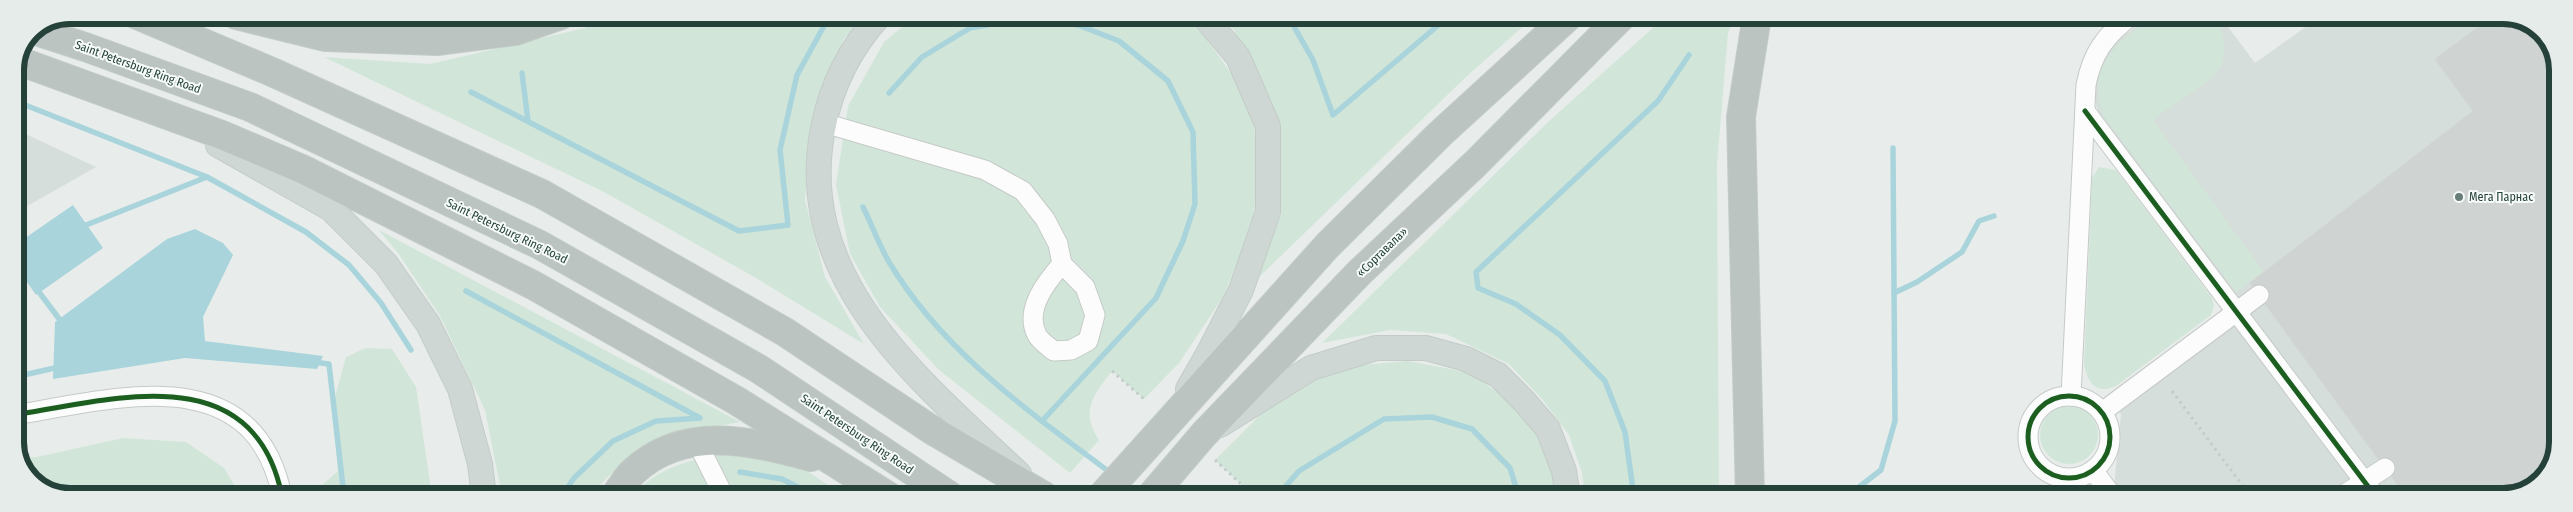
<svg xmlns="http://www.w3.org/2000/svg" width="2573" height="512" viewBox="0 0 2573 512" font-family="'Fira Sans Condensed',sans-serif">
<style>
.built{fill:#d6dedb}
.green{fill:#d1e6d8}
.water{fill:#a9d4db}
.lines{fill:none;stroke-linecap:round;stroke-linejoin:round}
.stream{stroke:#a9d4db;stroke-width:5.5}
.building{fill:#cfd4d2;stroke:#d1d6d4}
.minor-casing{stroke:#c5cac8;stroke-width:21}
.major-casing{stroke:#c3ccc9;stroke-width:26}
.highway-casing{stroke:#c3ccc9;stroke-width:30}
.path{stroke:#c3ccca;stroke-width:3;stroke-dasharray:2.5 4;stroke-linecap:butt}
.minor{stroke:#fcfcfc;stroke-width:19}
.major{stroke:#cfd7d5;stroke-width:24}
.highway{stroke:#bcc4c2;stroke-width:28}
.cycleway-casing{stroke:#f7fbf9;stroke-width:8}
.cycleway{stroke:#1b5e20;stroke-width:5}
.poi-dot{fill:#697e78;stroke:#f7fbf9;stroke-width:2}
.labels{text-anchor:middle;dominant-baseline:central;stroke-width:4;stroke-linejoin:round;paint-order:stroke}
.street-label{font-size:12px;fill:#24423a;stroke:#f7fbf9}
.poi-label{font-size:12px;fill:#24423a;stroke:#f7fbf9;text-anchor:start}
.rim{fill:none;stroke:#24423a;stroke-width:6}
</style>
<rect width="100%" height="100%" fill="#e8edeb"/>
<!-- built -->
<g class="built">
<path d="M2151,16H2220L2255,63L2321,16H2513L2542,31L2558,63L2557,452L2539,483L2503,497H2122L2114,486L2121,415L2114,396L2240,299L2099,116L2094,97L2095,71L2103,57L2116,41Z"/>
<path d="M15,129L96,167L15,213Z"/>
</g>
<!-- green -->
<g class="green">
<path d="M615,15H866L844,39L813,114L805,200L825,277L864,344L756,278L604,192L324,57L430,64L585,28Z"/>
<path d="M916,15H1182L1202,32L1232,75L1254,123L1260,182L1250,232L1223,297L1179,363L1144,399L1112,371C1093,395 1080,411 1099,440L1070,473L939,370L880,307L850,254L836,185L848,106L884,42Z"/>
<path d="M1220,15L1535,16L1467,76L1256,280L1281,215L1279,123L1234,30Z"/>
<path d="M1666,16H1735L1728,33L1717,164L1719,497H1585L1582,473L1569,435L1542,399L1509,364L1446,334L1390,330L1322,343L1547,123Z"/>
<path d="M2153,16H2213C2225,31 2230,57 2216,73C2204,87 2169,107 2153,120L2263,271L2236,292L2104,117C2085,67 2116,43 2153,16Z"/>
<path d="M2245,16H2294C2277,25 2262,26 2245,16Z"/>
<path d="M2099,167L2116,170L2212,298L2214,306L2211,315L2116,386C2096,395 2088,383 2084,365L2092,178Z"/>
<path d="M379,230L740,422L667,436L619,466L589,496H502L485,410L440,316L398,253Z"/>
<path d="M366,348L392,349L416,387L432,496H310L338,471L332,408L346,357Z"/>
<path d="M1408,361L1471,373L1520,409L1546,451L1557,497L1254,496L1215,460L1262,413L1317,378L1363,365Z"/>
<circle cx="2069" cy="435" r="29"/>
<path d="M123,438L186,442L224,468L241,496H60L31,481L20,458L37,457Z"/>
<path d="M720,454L763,458L800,466L844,496H633C656,468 687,461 720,454Z"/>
</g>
<!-- water -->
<g class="water">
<path d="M73,205L103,248L36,295L15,265V245Z"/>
<path d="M195,229L223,243L233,255L203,317L205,341L323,356L317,369L185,358L53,379L55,322L167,239Z"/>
</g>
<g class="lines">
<!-- stream -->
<g class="stream">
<path d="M1288,16L1313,60L1333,115L1449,16"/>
<path d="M522,73L528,121"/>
<path d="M471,92L739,231L788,225L780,150L797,75L830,15"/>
<path d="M889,93L922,57L970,28L1026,18L1078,25L1119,41L1168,81L1193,132L1195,204L1183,241L1156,298L1042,421"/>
<path d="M15,101L207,177L306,232L349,265L381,303L411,350"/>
<path d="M863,207C872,225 879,245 889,262C943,352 1030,412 1112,474"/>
<path d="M81,227L207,177"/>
<path d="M40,287L39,292L63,324"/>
<path d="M466,291L700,418L656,421L613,441L574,478L562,496"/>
<path d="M1894,293L1917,282L1962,252L1979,221L1994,216"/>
<path d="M312,362L329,364L344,496"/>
<path d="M15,377L59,367"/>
<path d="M740,472L782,479L815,496"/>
<path d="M1123,483L1140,496"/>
<path d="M670,496L681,488"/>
<path d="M1277,496L1299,471L1384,419L1432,417L1472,429L1510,468L1519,497"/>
<path d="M1634,497L1625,432L1605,381L1560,335L1516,304L1478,288L1476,272L1658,101L1689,55"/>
<path d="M1855,497V490L1881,470L1895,421L1893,148"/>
</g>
</g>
<!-- building -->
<path class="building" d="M2493,16H2513L2542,31L2558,63L2557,452L2539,483L2503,497H2406L2392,477L2396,468L2394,462L2385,457L2378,459L2265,304L2269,299L2268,289L2263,285L2252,286L2250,283L2473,111L2435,59Z"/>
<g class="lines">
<!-- minor casing -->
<g class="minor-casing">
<g id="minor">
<path d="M2085,111L2376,497"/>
<path d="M824,123L985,170L1023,191L1045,219L1058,244L1062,264L1085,287L1095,315L1088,341L1071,350L1054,351C1049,347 1040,341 1037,335C1024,310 1046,282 1062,264"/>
<path d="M2071,396L2086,85C2092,54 2105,35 2131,16"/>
<circle cx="2069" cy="437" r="41"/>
<path d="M2102,412L2259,295"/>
<path d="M15,415C116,398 254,358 282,496"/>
<path d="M697,442L724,496"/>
<path d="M2093,470L2113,497"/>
<path d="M2340,497L2385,468"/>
</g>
</g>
<!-- major casing -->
<g class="major-casing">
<g id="major">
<path d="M880,15C851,47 831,86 823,129C793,280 922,382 1019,474"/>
<path d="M218,145L331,209L386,264L428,324L460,389L480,464L484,496"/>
<path d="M1188,389L1208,354L1241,290L1268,212V126L1238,57L1203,15"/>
<path d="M1220,425L1311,368L1376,348H1426L1466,359L1498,375L1524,401L1548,429L1564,471L1568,497"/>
</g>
</g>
<!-- highway casing -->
<g class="highway-casing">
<g id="highway">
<path d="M137,15L272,72L542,194L785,332L932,430L1044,496"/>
<path d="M236,15L325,37L437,41L515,31L561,15"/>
<path d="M33,30L88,48L250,107L540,245L759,369L950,496"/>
<path d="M19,61L222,135L302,169L533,285L737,401L888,496"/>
<path d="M615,496C621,488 626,478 633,472C684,424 751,441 811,457"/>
<path d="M1102,496L1327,246L1440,134L1569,16"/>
<path d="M1151,496L1204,434L1360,272L1475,164L1622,16"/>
<path d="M1750,497L1741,117L1757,16"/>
</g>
</g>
<!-- path -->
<g class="path">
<path d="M1112,371L1144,399"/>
<path d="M2172,391L2251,497"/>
<path d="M1215,460L1254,496"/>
</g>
<!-- minor -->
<use href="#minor" class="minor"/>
<!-- major -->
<use href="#major" class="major"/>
<!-- highway -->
<use href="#highway" class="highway"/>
<!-- cycleway casing -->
<g class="cycleway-casing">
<g id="cycleway">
<path d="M2085,111L2376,497"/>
<circle cx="2069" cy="437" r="41"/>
<path d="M15,415C116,398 254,358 282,496"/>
</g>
</g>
<!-- cycleway -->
<use href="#cycleway" class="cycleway"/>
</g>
<!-- markers -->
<circle class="poi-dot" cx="2459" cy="197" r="5"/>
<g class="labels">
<!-- street labels -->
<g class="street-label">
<text transform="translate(138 67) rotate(20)">Saint Petersburg Ring Road</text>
<text transform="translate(507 231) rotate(26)">Saint Petersburg Ring Road</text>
<text transform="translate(1382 252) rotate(-44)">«Сортавала»</text>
<text transform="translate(857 434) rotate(34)">Saint Petersburg Ring Road</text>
</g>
<!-- poi labels -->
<g class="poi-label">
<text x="2469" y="197">Мега Парнас</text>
</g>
</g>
<!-- crop -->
<path d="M0 0H2573V512H0ZM70 24H2503A46 46 0 0 1 2549 70V442A46 46 0 0 1 2503 488H70A46 46 0 0 1 24 442V70A46 46 0 0 1 70 24Z" fill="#e6ecea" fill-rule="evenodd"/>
<path class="rim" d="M70 24H2503A46 46 0 0 1 2549 70V442A46 46 0 0 1 2503 488H70A46 46 0 0 1 24 442V70A46 46 0 0 1 70 24Z"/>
</svg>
